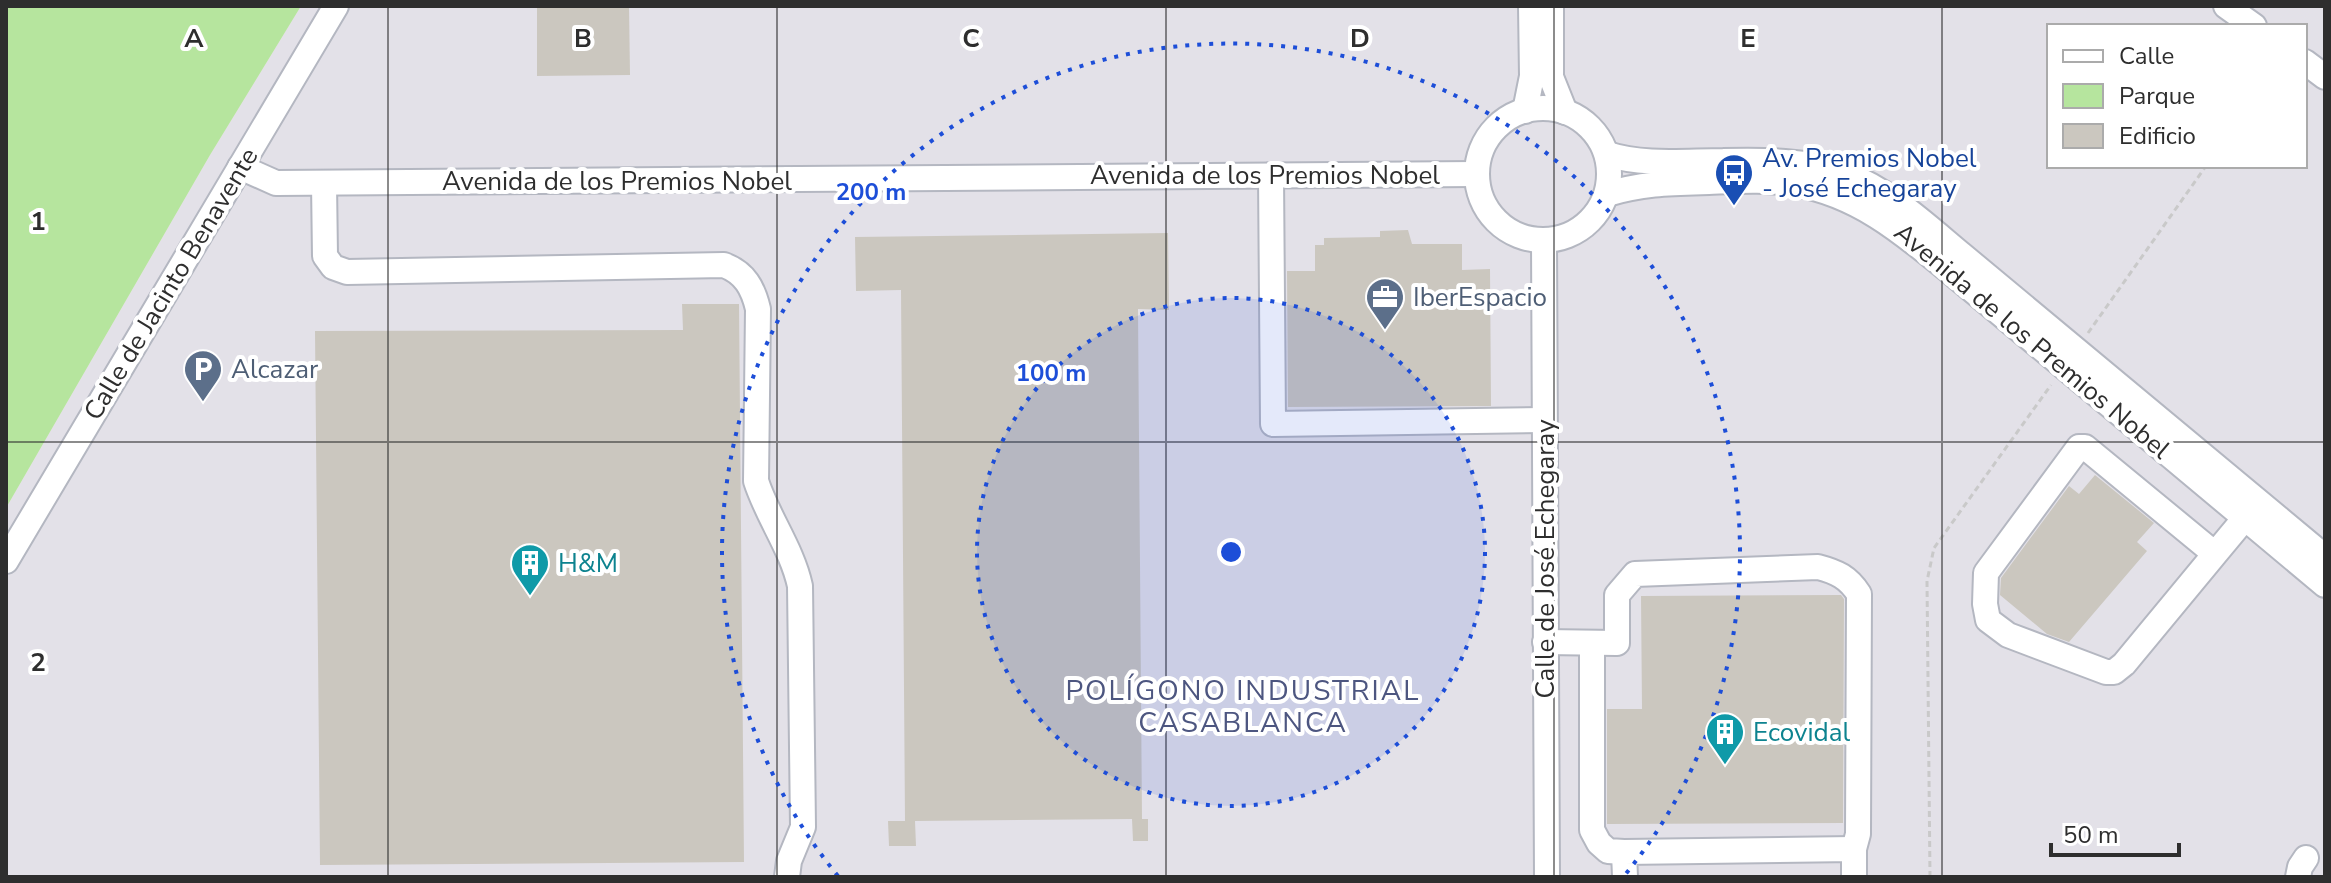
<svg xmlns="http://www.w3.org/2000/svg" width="2331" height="883" viewBox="0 0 2331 883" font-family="'Nunito Sans',sans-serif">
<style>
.industrial{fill:#e3e1e8;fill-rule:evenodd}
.green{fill:#b6e59e}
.building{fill:#cbc7bf}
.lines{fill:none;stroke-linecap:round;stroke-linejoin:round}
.minor-casing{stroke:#b4b7c1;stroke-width:28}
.path{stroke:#c9c9c9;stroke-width:3;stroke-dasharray:6 4;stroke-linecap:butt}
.minor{stroke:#fff;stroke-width:24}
.grid{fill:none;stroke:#2e2e2e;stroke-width:2;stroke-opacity:0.55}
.ring{fill:none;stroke:#1d4ed8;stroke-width:4;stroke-dasharray:4 8}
.labels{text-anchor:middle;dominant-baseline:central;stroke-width:8;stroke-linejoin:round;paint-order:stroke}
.transit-label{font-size:26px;fill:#164399;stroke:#fff;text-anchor:start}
.street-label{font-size:26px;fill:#2e2e2e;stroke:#fff}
.service-label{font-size:26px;fill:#4e5e75;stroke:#fff;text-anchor:start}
.culture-label{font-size:26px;fill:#0d838f;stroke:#fff;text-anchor:start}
.neighbourhood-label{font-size:28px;letter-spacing:2px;fill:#4d5680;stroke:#fff}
.grid-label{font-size:26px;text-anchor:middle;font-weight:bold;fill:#2e2e2e;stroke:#fff;stroke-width:8;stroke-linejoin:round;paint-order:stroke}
.centre{fill:#1d4ed8;stroke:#fff;stroke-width:4}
.ring-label{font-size:24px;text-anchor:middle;font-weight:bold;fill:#1d4ed8;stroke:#fff;stroke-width:8;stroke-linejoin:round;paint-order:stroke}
</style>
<rect width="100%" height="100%" fill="#efe9e1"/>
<!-- industrial -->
<path class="industrial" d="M301,6H2325V877H6V508L210,155ZM2049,26H2305V166H2049Z"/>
<!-- green -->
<path class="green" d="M6,6H301L210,155L6,508Z"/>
<!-- building -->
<g class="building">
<path d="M537,6H629L630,75L537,76Z"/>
<path d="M1408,230L1412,244H1462V270L1490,269L1491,406L1288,407L1287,271H1315V245H1324V238L1380,237V231Z"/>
<path d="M1168,233L1169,310L1138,309L1142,819H1148V841H1133L1132,819L915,821L916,846H889L888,821H914H905L901,290L856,291L855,237Z"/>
<path d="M682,304H739L744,862L320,865L315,331L683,330Z"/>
<path d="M2095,475L2154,523L2137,542L2147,551L2069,642L2047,634L2000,595L2001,578L2069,486L2079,494Z"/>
<path d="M1841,595L1844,599L1843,823L1607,824V709H1642L1641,596Z"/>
</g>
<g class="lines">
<!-- minor casing -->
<g class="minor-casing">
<g id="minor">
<path d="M1551,6V77L1565,112"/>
<path d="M2226,6L2254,26"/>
<path d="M2305,62L2325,77"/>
<circle cx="1543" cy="174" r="66"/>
<path d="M1525,111L1532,76L1531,6"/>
<path d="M1607,154C1644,166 1685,161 1723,161C1764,160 1806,160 1846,174C1889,190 1927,226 1962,255L2325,557"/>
<path d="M240,167L276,183L1477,174"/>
<path d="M1271,175L1273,424L1544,420"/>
<path d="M324,183L325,256L333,267L347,272L724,265C745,273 753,288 758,309L756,481C768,518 792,549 800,586L803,827L789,861L787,877"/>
<path d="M1607,194C1643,183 1672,183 1709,182C1737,181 1767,179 1795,184C1856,194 1901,231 1947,269L2325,585"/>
<path d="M1544,241L1547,877"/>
<path d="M2215,554L2124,664L2114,672H2106L2008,635L1988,620L1985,604L1986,573L2079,447H2085L2215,554L2245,518"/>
<path d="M6,561L336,6"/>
<path d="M1545,642L1617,643V595L1635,574L1818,567C1837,572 1848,577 1859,594L1858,834L1854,849"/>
<path d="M1592,643V830L1599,843L1608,851L1624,852"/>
<path d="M1625,877L1624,852L1854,849V877"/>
<path d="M2298,877L2300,867L2306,858"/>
</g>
</g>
<!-- path -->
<g class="path">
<path d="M2088,333L2206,166"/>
<path d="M1930,877L1927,581L1934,548L2051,385"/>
</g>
<!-- minor -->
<use href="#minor" class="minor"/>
</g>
<!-- grid -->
<path class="grid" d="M388,6V877M777,6V877M1166,6V877M1554,6V877M1942,6V877M6,442H2325"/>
<!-- distance rings -->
<circle cx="1231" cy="552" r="254" fill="#1d4ed8" fill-opacity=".12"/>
<g class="ring">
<circle cx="1231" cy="552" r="254"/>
<path d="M838 876A509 509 0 1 1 1624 876"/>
</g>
<!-- icons -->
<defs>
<g id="bus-pin" transform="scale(2)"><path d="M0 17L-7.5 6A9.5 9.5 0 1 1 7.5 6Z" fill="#1a4fb4" stroke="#fff"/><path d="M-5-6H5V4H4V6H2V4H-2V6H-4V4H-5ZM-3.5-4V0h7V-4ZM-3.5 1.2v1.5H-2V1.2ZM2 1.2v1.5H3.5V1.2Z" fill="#fff"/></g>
<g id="office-pin" transform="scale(2)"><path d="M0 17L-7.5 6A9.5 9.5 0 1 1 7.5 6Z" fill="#5c6f8a" stroke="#fff"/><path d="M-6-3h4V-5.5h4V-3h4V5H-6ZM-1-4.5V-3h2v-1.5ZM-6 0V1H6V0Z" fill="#fff"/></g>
<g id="parking-pin" transform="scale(2)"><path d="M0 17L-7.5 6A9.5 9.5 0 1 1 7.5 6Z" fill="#5c6f8a" stroke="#fff"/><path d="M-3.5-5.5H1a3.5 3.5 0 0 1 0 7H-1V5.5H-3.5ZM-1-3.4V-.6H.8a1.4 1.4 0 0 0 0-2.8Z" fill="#fff"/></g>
<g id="building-pin" transform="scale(2)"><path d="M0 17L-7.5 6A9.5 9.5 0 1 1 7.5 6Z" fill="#0f9aa8" stroke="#fff"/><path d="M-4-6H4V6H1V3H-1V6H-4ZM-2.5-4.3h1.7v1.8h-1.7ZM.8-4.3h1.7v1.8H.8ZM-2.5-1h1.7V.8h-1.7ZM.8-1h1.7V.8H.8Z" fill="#fff"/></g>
</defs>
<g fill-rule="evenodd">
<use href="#bus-pin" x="1734" y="173"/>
<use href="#office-pin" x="1385" y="297"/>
<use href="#parking-pin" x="203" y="369"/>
<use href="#building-pin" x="530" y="563"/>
<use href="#building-pin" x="1725" y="732"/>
</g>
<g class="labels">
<!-- transit labels -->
<g class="transit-label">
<text x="1762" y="158">Av. Premios Nobel<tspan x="1762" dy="30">- José Echegaray</tspan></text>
</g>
<!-- street labels -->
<g class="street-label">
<text x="1265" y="175">Avenida de los Premios Nobel</text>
<text x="617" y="181">Avenida de los Premios Nobel</text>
<text transform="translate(171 284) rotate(-59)">Calle de Jacinto Benavente</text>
<text transform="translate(2032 341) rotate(40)">Avenida de los Premios Nobel</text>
<text transform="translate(1545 559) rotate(-90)">Calle de José Echegaray</text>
</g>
<!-- service labels -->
<g class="service-label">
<text x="1413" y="297">IberEspacio</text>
<text x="231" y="369">Alcazar</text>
</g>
<!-- culture labels -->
<g class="culture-label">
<text x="558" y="563">H&amp;M</text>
<text x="1753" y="732">Ecovidal</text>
</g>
<!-- neighbourhood labels -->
<g class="neighbourhood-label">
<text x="1243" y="691">POLÍGONO INDUSTRIAL<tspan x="1243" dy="32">CASABLANCA</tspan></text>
</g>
</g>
<g class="grid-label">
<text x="194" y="47">A</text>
<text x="583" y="47">B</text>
<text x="971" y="47">C</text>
<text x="1360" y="47">D</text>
<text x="1748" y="47">E</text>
<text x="38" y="230">1</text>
<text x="38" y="671">2</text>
</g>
<circle cx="1231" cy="552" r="12" class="centre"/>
<g class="ring-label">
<text x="871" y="200">200 m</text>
<text x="1051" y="381">100 m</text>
</g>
<!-- border -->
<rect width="2331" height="883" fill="none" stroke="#2e2e2e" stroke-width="16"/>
<!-- legend -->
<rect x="2047" y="24" width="260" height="144" fill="#ffffff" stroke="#ababab" stroke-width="2"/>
<rect x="2063" y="50" width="40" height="12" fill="#ffffff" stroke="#ababab" stroke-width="2"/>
<text x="2119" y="64" font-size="24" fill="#2e2e2e">Calle</text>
<rect x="2063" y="84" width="40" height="24" fill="#b6e59e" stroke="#ababab" stroke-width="2"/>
<text x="2119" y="104" font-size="24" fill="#2e2e2e">Parque</text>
<rect x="2063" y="124" width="40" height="24" fill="#cbc7bf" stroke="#ababab" stroke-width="2"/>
<text x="2119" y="144" font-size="24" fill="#2e2e2e">Edificio</text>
<!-- scale -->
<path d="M2051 843v12h128v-12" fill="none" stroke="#2e2e2e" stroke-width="4"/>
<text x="2063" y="843" font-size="24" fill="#2e2e2e" stroke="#ffffff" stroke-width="6" paint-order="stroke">50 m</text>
</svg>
